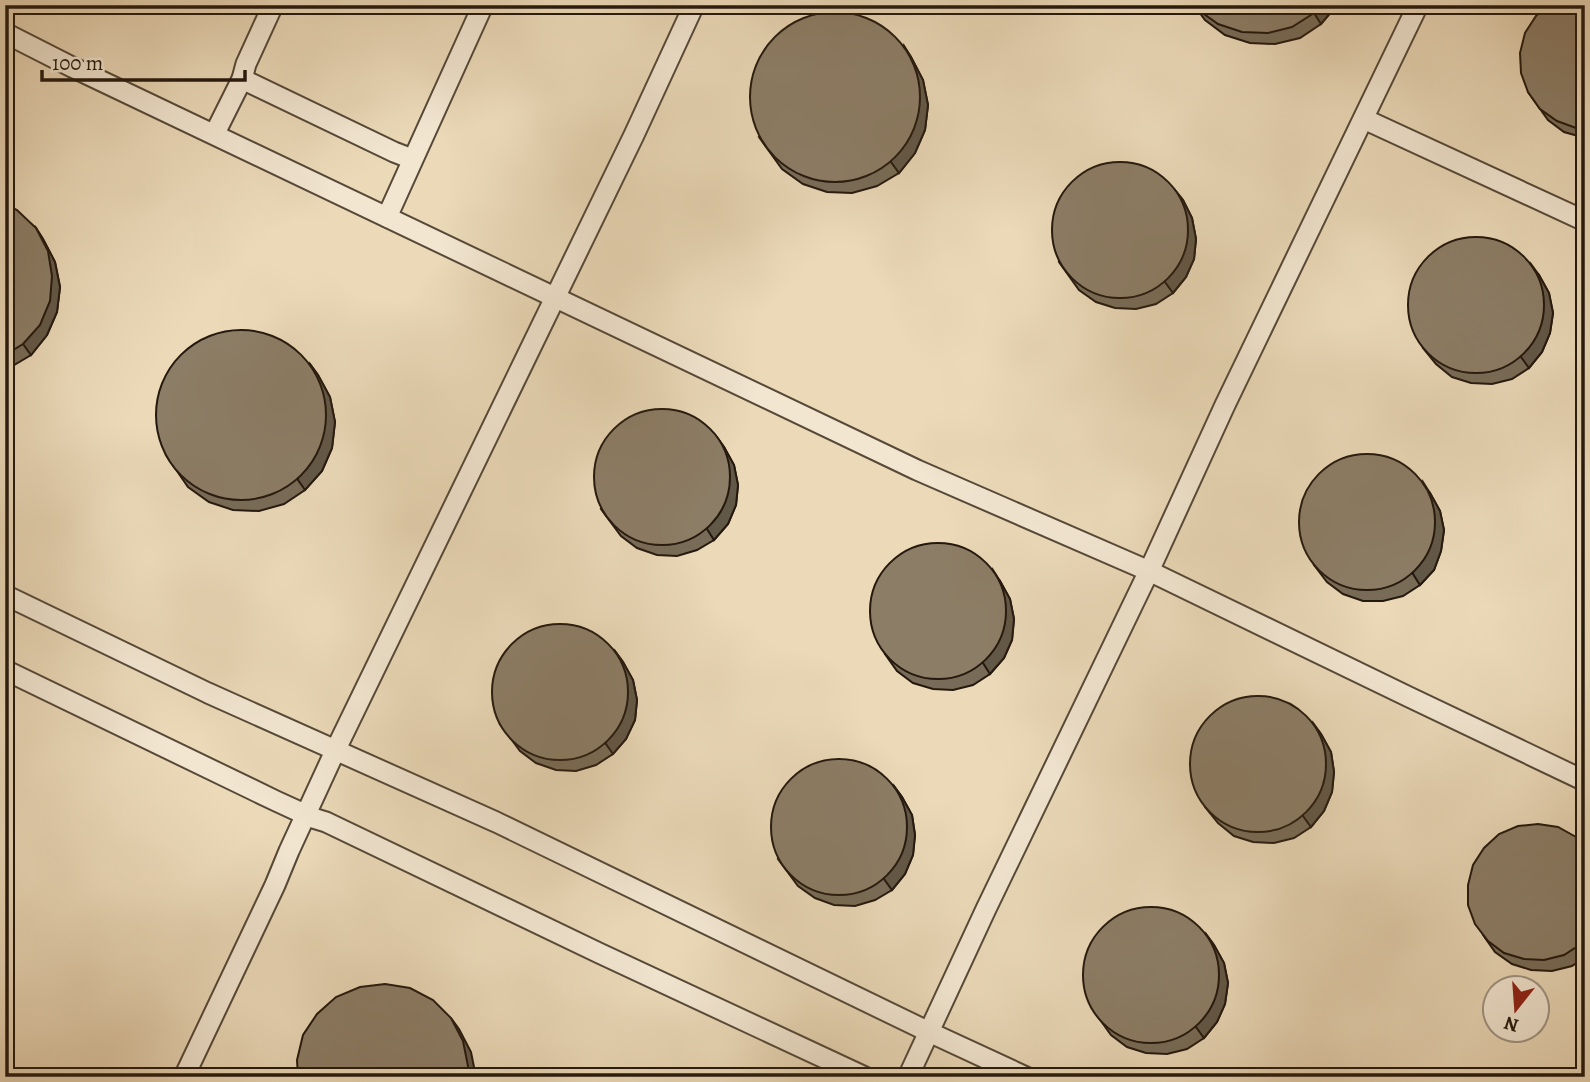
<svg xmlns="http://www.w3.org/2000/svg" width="1590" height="1082" viewBox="0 0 1590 1082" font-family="Alegreya,serif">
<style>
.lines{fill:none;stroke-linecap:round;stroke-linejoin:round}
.minor-casing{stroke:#564938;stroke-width:23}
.minor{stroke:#f2e6d1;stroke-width:19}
.wall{fill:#786c58;stroke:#25190e;stroke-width:2}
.shaded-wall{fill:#625847;stroke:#25190e;stroke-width:2}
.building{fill:#8c7d66;stroke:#25190e;stroke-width:2}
</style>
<rect width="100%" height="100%" fill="#ebd9b8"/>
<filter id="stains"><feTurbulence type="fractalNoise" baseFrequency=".00286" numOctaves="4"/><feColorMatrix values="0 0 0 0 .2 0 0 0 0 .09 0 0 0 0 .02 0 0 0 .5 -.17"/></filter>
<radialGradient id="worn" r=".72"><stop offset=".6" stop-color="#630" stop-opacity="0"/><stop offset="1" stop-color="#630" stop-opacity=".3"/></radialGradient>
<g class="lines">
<!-- minor casing -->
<g class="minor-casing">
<g id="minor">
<path d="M5,33L72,67L917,470L1149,571L1409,697L1585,781"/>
<path d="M242,79L394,152L412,159"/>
<path d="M1364,119L1585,221"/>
<path d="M215,133L242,79L246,64L273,5"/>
<path d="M387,217L483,5"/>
<path d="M5,595L208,693L496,822L929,1032L1026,1077"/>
<path d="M5,670L276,801L313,818L326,822L599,953L865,1077"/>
<path d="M184,1077L275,885L289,851L336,749L634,135L694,5"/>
<path d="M908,1077L986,909L1149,571L1225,405L1418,5"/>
</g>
</g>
<!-- minor -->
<use href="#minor" class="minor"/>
</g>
<!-- wall -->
<g class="wall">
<path d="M1194,5H1337L1321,24L1300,38L1275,44L1250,43L1225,35L1205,20Z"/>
<path d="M1585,5V138L1564,132L1548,120L1528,92Z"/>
<path d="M904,46L911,57L923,80L928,105L925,130L915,153L899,173L877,186L852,193L827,192L803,184L782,169L759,137Z"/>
<path d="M1175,190L1183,200L1192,218L1196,239L1194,259L1186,277L1173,293L1156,304L1136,309L1115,308L1096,302L1079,290L1059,262Z"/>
<path d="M5,204L36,228L43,239L55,262L60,287L57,312L47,335L31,355L9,368L5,369Z"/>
<path d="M1539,275L1549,293L1553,313L1550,333L1542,352L1529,368L1512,379L1492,384L1471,383L1452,377L1436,364L1423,348Z"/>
<path d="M310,364L318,375L330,397L335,422L332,448L322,471L305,490L284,504L259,511L233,510L209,502L188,487L166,455Z"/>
<path d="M716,436L724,447L734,465L738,485L736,505L728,524L714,540L697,550L677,556L657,555L637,548L621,536L601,509Z"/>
<path d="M1430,493L1440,511L1444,530L1441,551L1434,570L1420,585L1403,596L1383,601H1363L1343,594L1327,582L1314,565Z"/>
<path d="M1000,581L1010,599L1014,619L1012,640L1004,658L990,674L973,685L953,690L933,689L913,683L897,671L885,654Z"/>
<path d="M615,651L623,662L633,680L637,700L635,720L626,739L613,754L596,765L576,771L556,770L536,763L520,751L500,724Z"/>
<path d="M1313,723L1321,734L1331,752L1334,772L1332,792L1324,811L1311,827L1294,838L1274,843L1253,842L1234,836L1218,823L1205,807Z"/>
<path d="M894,786L902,797L912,815L915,835L913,855L905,874L892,890L875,900L855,906L834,905L815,898L798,886L778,859Z"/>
<path d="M1585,845V957L1572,966L1552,971L1531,970L1512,964L1495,952L1483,935Z"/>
<path d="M1206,934L1214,945L1224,963L1228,983L1225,1004L1217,1022L1204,1038L1187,1049L1167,1054L1146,1053L1127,1047L1111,1035L1091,1007Z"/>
</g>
<!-- shaded-wall -->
<g class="shaded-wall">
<path d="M1320,5H1337L1321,24L1314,13Z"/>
<path d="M904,46L911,57L923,80L928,105L925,130L915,153L899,173L891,162Z"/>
<path d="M1175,190L1183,200L1192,218L1196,239L1194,259L1186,277L1173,293L1165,282Z"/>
<path d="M36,228L43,239L55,262L60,287L57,312L47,335L31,355L23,344Z"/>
<path d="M1531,264L1539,275L1549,293L1553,313L1550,333L1542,352L1529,368L1521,357Z"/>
<path d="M310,364L318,375L330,397L335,422L332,448L322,471L305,490L298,480Z"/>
<path d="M716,436L724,447L734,465L738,485L736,505L728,524L714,540L707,529Z"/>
<path d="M1423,482L1430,493L1440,511L1444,530L1441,551L1434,570L1420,585L1413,574Z"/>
<path d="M993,570L1000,581L1010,599L1014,619L1012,640L1004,658L990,674L983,663Z"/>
<path d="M615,651L623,662L633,680L637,700L635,720L626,739L613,754L606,744Z"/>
<path d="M1313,723L1321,734L1331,752L1334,772L1332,792L1324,811L1311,827L1303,816Z"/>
<path d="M894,786L902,797L912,815L915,835L913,855L905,874L892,890L884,879Z"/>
<path d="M1206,934L1214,945L1224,963L1228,983L1225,1004L1217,1022L1204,1038L1196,1027Z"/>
<path d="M451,1018L459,1029L471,1052L476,1077H467Z"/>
</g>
<!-- building -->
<g class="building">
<path d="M1194,5H1320L1314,13L1292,27L1268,33L1242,32L1218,24L1197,9Z"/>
<path d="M1548,5H1585V128H1576L1557,121L1540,109L1528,92L1521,73L1520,53L1525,33L1536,16Z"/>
<circle cx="835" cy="97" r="85"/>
<circle cx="1120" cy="230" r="68"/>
<path d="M5,204L17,210L36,228L48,251L52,276L50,301L40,325L23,344L5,355Z"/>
<circle cx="1476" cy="305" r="68"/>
<circle cx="241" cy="415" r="85"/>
<circle cx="662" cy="477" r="68"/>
<circle cx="1367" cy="522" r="68"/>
<circle cx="938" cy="611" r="68"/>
<path d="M1585,615V676L1578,659L1577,638L1583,618Z"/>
<circle cx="560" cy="692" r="68"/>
<circle cx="1258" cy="764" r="68"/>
<circle cx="839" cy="827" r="68"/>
<path d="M1538,824L1558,827L1576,837L1585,845V940L1581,944L1564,955L1544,960L1524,959L1504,953L1488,941L1475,924L1468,905V885L1473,865L1484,848L1499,834L1518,826Z"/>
<circle cx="1151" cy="975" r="68"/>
<path d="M385,984L410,988L433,1000L451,1018L463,1041L468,1066L467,1077H298L297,1060L303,1035L317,1014L336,997L360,987Z"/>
</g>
<!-- margin -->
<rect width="1590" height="1082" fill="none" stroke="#ebd9b8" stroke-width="28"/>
<rect x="7" y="7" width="1576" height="1068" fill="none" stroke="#25190e" stroke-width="3.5"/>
<rect x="14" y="14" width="1562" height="1054" fill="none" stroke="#25190e" stroke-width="2"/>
<!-- north arrow -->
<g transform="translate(1516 1009) rotate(197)"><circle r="33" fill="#f2e6d1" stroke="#a09483" stroke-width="2"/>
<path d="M0-5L12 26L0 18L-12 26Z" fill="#8f2418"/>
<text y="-10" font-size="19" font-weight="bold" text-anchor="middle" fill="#25190e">N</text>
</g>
<!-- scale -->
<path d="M42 70v10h203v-10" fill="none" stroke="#25190e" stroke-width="3.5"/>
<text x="52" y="70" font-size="21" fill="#25190e" stroke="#f2e6d1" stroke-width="5" paint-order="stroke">100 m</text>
<rect width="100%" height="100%" filter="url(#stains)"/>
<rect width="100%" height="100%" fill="url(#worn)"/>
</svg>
